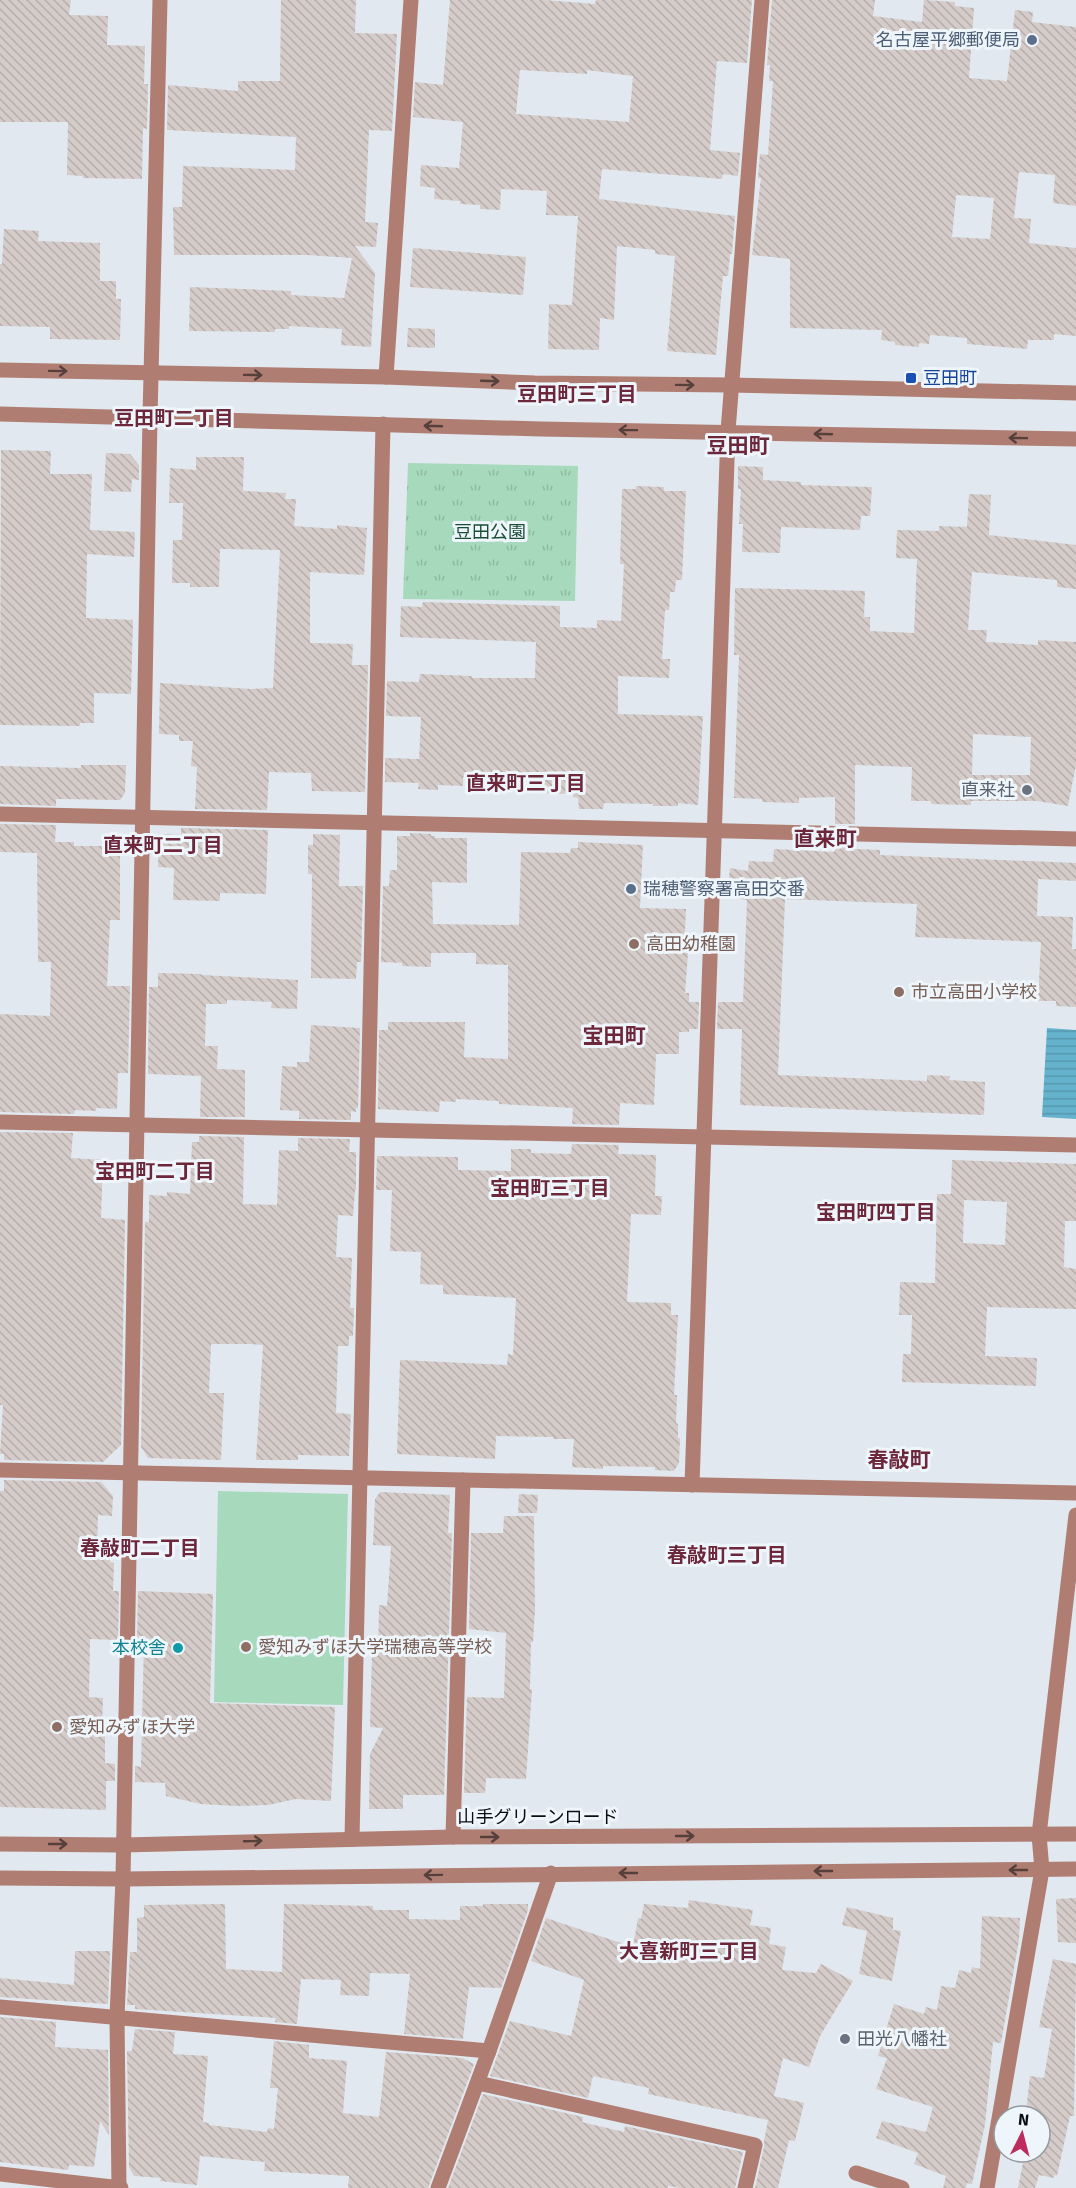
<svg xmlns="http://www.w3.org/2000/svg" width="1076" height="2188" viewBox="0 0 1076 2188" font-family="Signika,'Noto Sans JP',sans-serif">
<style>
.grass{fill:#a7dabc}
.park{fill:url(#park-tufts)}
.water{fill:url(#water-rules)}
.building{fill:url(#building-back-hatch);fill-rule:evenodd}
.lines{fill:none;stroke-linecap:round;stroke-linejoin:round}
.minor{stroke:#b07d72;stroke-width:15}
.tertiary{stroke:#b07d72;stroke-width:15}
.oneway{stroke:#55403c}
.service-dot{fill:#5c6f8a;stroke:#eef6fc;stroke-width:2}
.transit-dot{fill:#1a4fb4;stroke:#eef6fc;stroke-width:2}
.worship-dot{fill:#6b7280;stroke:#eef6fc;stroke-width:2}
.education-dot{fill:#8d6e63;stroke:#eef6fc;stroke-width:2}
.culture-dot{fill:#0f9aa8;stroke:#eef6fc;stroke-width:2}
.labels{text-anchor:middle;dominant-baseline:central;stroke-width:6;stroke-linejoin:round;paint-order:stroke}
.service-label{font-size:18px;fill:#4e5e75;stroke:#eef6fc;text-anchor:end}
.transit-label{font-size:18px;fill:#164399;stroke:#eef6fc;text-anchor:start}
.park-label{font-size:18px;fill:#1a4d34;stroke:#eef6fc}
.worship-label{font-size:18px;fill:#5b616d;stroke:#eef6fc;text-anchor:end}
.education-label{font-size:18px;fill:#785e54;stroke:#eef6fc;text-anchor:start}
.culture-label{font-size:18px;fill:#0d838f;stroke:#eef6fc;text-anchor:end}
.street-label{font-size:18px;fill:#0b0e10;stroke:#eef6fc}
.neighbourhood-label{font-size:20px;font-weight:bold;fill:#6d273b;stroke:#eef6fc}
.quarter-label{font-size:21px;font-weight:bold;fill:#6d273b;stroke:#eef6fc}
</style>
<defs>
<pattern id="park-tufts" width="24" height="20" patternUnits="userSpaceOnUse" patternTransform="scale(1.5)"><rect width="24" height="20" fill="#a7dabc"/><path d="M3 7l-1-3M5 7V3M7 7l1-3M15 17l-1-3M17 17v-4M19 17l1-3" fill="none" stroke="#8ebaa1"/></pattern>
<pattern id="water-rules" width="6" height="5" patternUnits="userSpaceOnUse" patternTransform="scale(1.5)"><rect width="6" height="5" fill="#64b2cc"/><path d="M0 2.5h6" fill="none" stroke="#5598ae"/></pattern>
<pattern id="building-back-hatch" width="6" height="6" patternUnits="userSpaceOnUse" patternTransform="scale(1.5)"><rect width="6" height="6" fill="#d5ccc9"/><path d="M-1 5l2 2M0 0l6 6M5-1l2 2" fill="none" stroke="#b6aeac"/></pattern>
</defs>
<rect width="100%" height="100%" fill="#e1e8ef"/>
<!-- grass -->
<path class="grass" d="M218,1491L348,1494L343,1705L214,1702Z"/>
<!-- park -->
<path class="park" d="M408,463L578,466L575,601L403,599Z"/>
<!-- water -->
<path class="water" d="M1047,1028L1076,1030V1119L1042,1117Z"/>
<!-- building -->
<g class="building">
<path d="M0,0H71L69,15L108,16L107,45L145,46L144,84H148L147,129L143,128L142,179L83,178V176L67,175L68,122H0Z"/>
<path d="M281,0H356L355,33L397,34L392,131L369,130L365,222L378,223L376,247L355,246L375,273L371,347L341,345L342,329L289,326V329H275V332L189,331L190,287L291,291V295L344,298L352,258L307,255H174L173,207H182L183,166L295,170L296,137L167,130L168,85L238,91V81H280Z"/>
<path d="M450,0H544L595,4L596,0H752L747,63L717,61L710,150L740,153L738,176L723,174L722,179L602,169L599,199L735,216L732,254H730L728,276H723L716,355L667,351L675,256L655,254V250L617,246L614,320L600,318L599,350L548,349L549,304L572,305L578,216L546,215L547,191L501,189L500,210L480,209V205L460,204V201L434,199L435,188L420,186L421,165L459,168L463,122L413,117L415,82L443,85ZM520,70L587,74V70L633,76L629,122L516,114Z"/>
<path d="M772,0H875L873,16L922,22L924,0L955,2V6L974,8L969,78L1007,81L1015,10L1033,12L1032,22L1076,27V206L1053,203L1055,175L1019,172L1014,218L1031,219L1029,243L1076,248V336L1054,334V340H1028L1027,349L967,344V338L930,335L929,344L919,343V347L895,345V342L881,340L882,330L790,328V259L752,255L761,178H758L760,154L768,155L773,81H769L770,65H767ZM958,195L994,198L990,239L952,237L956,196Z"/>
<path d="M4,229L39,231L38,241L100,243V281H116V299H121L120,340L50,339V327L0,326V264H2Z"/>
<path d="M413,248L526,257L523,295L410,287Z"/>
<path d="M408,328L435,329V348L407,347Z"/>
<path d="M1,450L51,451L50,474H92L90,530L135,532L134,557L87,554L86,618L133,620L131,694L94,693V723H80V726L0,725Z"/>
<path d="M106,453L130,454L139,465V480L132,479L131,492L104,491Z"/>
<path d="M196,457H244L243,491L286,493L285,499H296L294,526L337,529V525L367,528L364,575L310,572V643L353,644L352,665H368L365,792L312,791L311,773L269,772L267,810L195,809L197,767L191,766L193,741H179V735L159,734L160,683L251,689L273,688L280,550L220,549L219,587H190V583H172L173,540H182L183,503H169L170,468L196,470Z"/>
<path d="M738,466L763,467V480L801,482V485L872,487L870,516H861L860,530L781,527L780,553L742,552L743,524H739L741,489H738Z"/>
<path d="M636,486L664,487V491H686L682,580H676L675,592H670L669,610H665L662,659H670L669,678L618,676V714L703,716L698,805L678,803V806H653V804L604,803L603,809H579L578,798L573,797V794L534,793V779L463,777V786L438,785V790L418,789L419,783L385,782V758L419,759L421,717L386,716L387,681L419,682L420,674L472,676V678H535L536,642L400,637L401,606L422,607L423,602L560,606V627L597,628V620L621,621L624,564H620L622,489H636Z"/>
<path d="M969,494L991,495L989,535L1076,545V589L1057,587V580L972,572L968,630H987L986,642L1038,645V640L1076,642V765L1068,806L1037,801H971V805L931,804V801H911L912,767L855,765V824H835V797L799,798V803L762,802V799L734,798L739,655H734L735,588L865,591L864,617H870V631L914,633L917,559L896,558L897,530L939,531V526L967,527ZM973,734L1031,737L1030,775H972Z"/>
<path d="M81,765H126L125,793L120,800L56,799V806L0,804V766L81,768Z"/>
<path d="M0,824L56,825L55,842H74V846H102V851H120V920H110L107,986H130L128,1073H118L117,1109L96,1108V1111L75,1110L74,1114L0,1112V1014L50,1016L51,962H38L37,853L0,852Z"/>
<path d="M181,828L268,830L266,894L220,893V901L173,900L174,868L158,867L159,834L181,835Z"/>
<path d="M410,833L431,834V836H435V838H467V883L432,882L433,924L519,925L521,852L570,853L571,848H578V842L643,845L640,908L686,909L684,953H688L685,993H689V1002H699L698,1029H689V1032H679V1054H656L654,1105L620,1103L619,1125L572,1124L573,1108L499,1104V1101L456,1099V1102L440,1101L439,1112L378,1109L379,1030H388V1022H465L464,1057L508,1059V965L476,964V953H431V967L402,966V963L381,962L383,886H389L390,870H397V836H410Z"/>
<path d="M313,834L340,835L339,886H363L361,962H357L356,979L311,978L312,874H308V845H313Z"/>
<path d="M835,843L855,844V849L880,850V855L1076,863V881L1038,879L1037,916L1073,917L1072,949H1076V1007L1056,1006V1001H1038L1041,942L915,937L917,904L785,899L778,1075L927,1081V1075L950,1076L949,1080L985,1082L984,1115L740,1105L742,1029H717L718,1002H743L747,900L727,897L730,868L748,871L749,861L773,862L774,849L834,852Z"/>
<path d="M158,973L201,974V975L298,980L297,1009L271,1008L272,1002L227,1000V1004H206L205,1046H218L217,1069L245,1070V1117H200L201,1076L148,1074L149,987H158Z"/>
<path d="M311,1025L360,1028L358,1108H356V1112L351,1111V1120L299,1119V1111L280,1110L282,1066L297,1067V1062H309Z"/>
<path d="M0,1132L73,1133L71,1158L103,1160L101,1218L125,1220L121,1445L103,1462L4,1460V1454H0L3,1405H0Z"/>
<path d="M199,1136L244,1137L243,1204L277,1205L279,1150L298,1151V1138L350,1139L349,1152H356V1190H355L353,1216L338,1215L336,1257L352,1258L350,1308H354L353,1336H349V1346H338L336,1413L351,1414L349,1456L298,1455V1460H256L263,1345L251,1344H211L209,1393H224L221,1460L148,1458L141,1447L145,1222H149V1195L167,1196V1192L190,1194L192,1142H199Z"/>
<path d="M572,1144L619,1145L618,1154L656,1155L655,1196H662L661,1215L631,1214L627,1302L671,1303V1315H678L674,1395H677L676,1423L678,1424V1438H680L679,1463L674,1471L655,1470V1467L603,1466V1469L572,1467L574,1439H553V1437L496,1436L495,1459L397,1454L400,1360L507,1365L508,1354L513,1355L516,1298L443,1294V1285L420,1284L421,1252L390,1251L392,1190H376L377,1156L458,1157V1170L511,1171V1149H531V1153L571,1154Z"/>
<path d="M952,1160L1076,1164V1221H1065L1064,1267L1076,1269V1309L987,1307L985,1356L1037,1358L1036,1386L902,1382L903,1354H911L912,1315H899L900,1282L935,1283L937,1194H951ZM964,1200L1007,1202L1005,1245L963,1243Z"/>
<path d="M4,1480L101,1482L113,1496L112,1516L98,1515L97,1557H110V1562L114,1563L113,1591H119L118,1640L90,1639L89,1697L103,1698L102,1731H105V1763L115,1764V1781H106V1810L0,1807V1491H4Z"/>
<path d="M380,1492L450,1495L448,1533H452L444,1795H403V1809H369L370,1754L383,1728L370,1727L372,1655H378L379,1605L387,1606L391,1546L373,1545L375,1499Z"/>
<path d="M519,1494L538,1495L537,1513H518Z"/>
<path d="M504,1516H534L535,1610L533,1642H531L530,1689H532L526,1779L486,1778L485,1793H464L467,1697L504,1698L506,1633L469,1629L471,1533H503Z"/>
<path d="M138,1591L213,1594L210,1703L335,1707L331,1801L296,1799L268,1805L236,1806L201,1804L166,1796L165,1783L135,1782V1766L141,1767L144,1640H137Z"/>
<path d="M1076,1898V1943L1058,1942L1056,1899Z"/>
<path d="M689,1900L753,1910L750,1925L771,1928L769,1944L786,1947L782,1970L816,1973L821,1964L853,1981L820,2036L809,2067L783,2058L774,2096L804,2103L795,2141L789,2140L778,2188H755L764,2147V2141L768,2120L648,2094L649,2088L593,2076L588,2098L490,2076L510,2021L571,2036L584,1980L531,1961L546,1918L633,1947L638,1918L641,1919L644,1904L688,1908Z"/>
<path d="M225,1904L226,1969L282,1972L284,1904L373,1906V1910H409V1919L460,1920V1906H483V1904H528V1910L501,1988L469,1987L463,2039L404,2034L410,1974L370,1973L369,1996L340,1995L341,1980L301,1979L297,2024L275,2022L276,2018L135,2009V2005H127L130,1952H137V1918L144,1917V1905Z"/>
<path d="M847,1907L893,1918V1930L901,1931L892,1981L859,1974L867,1931L842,1925Z"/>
<path d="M982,1916L1020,1918L1019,1940L1001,2043L993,2042L985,2125L972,2184L967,2183L966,2188H943L946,2176L914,2164L918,2153L876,2138L882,2121L926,2132L933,2107L876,2089L887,2058L878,2056L894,2004L924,2014L926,2007L937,2010L941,1986L955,1988L959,1970L971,1973L972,1967L980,1969Z"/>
<path d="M75,1951H110L108,2004L0,1997V1978L74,1985Z"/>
<path d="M1053,1959L1076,1964L1074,2116H1070L1057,2176L1054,2175V2178L1039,2175L1035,2188H1018L1025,2152H1040V2113L1026,2111L1030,2076L1044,2078L1052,2029L1039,2027Z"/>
<path d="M0,2017L56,2022L55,2047L108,2050L109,2135L100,2121L94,2167L69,2165L68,2170L0,2162Z"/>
<path d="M135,2029L175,2032L173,2054L208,2056L203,2122L209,2123V2125L267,2132L268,2128L274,2129L278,2088H270L274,2041L309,2045V2058L347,2061L343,2113L379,2117L386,2052L462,2058L474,2064L428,2188H348L349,2176L264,2171L265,2162L200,2156L197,2185L160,2181L161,2178L134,2176L129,2167L127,2051H132Z"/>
<path d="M483,2094L583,2117L582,2122L624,2132L625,2126L743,2152L735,2188H681L668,2186V2188H448Z"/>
</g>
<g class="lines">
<!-- minor -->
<g class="minor">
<path d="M386,377L411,0"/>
<path d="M0,814L1076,839"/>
<path d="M0,1122L1076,1145"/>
<path d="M0,1470L1076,1493"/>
<path d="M692,1485L728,431L762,0"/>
<path d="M453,1837L463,1480"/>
<path d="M352,1839L383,424"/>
<path d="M0,2007L489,2051"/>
<path d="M478,2083L755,2145L745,2188"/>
<path d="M856,2173L902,2188"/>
<path d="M0,2174L121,2188"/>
<path d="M119,2188L117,2017L123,1879L150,417L160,0"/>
<path d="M438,2188L489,2051L551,1873"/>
<path d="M987,2188L1042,1870L1039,1835L1076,1515"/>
</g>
<!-- tertiary -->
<g class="tertiary">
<path d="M0,370L386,377L535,383L730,385L1076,393"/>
<path d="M0,414L541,429L1076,439"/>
<path d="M0,1844L123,1845L453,1837L1076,1834"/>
<path d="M0,1878L123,1879L1076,1869"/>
</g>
</g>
<!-- one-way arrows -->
<defs><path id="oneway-shaft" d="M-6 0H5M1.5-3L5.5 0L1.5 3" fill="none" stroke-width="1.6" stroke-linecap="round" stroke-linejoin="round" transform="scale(1.5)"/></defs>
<g class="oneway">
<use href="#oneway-shaft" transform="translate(58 371) rotate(1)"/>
<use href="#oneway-shaft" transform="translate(253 375) rotate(1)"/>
<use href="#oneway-shaft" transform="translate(490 381) rotate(2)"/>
<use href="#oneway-shaft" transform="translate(685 385) rotate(1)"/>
<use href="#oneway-shaft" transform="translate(433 426) rotate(-178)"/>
<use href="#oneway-shaft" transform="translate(628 430) rotate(-179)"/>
<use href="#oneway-shaft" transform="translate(823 434) rotate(-178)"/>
<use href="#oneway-shaft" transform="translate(1018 438) rotate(-179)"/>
<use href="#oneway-shaft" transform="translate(685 1836)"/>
<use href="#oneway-shaft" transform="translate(490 1837)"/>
<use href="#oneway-shaft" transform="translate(253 1841) rotate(-2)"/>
<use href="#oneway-shaft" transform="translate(58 1844)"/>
<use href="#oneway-shaft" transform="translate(1018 1870) rotate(180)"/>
<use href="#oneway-shaft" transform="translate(823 1871) rotate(180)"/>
<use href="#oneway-shaft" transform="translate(628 1873) rotate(180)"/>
<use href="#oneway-shaft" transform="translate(433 1875) rotate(179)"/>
</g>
<!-- markers -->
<g class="service-dot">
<circle cx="1032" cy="40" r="6"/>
<circle cx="631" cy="889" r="6"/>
</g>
<rect class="transit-dot" x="905" y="372" width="12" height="12" rx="3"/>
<g class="worship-dot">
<circle cx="1027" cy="790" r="6"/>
<circle cx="845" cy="2039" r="6"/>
</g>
<g class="education-dot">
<circle cx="634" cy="944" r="6"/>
<circle cx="899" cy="992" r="6"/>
<circle cx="246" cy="1647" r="6"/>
<circle cx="57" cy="1727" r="6"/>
</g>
<circle class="culture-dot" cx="178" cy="1648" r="6"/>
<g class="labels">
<!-- service labels -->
<g class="service-label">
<text x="1020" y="40">名古屋平郷郵便局</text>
<text x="643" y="889" text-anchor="start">瑞穂警察署高田交番</text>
</g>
<!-- transit labels -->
<g class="transit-label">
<text x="923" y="378">豆田町</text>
</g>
<!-- park labels -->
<g class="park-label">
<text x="490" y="532">豆田公園</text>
</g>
<!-- worship labels -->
<g class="worship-label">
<text x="1015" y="790">直来社</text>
<text x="857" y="2039" text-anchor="start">田光八幡社</text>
</g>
<!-- education labels -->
<g class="education-label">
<text x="646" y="944">高田幼稚園</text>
<text x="911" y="992">市立高田小学校</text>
<text x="258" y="1647">愛知みずほ大学瑞穂高等学校</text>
<text x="69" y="1727">愛知みずほ大学</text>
</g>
<!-- culture labels -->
<g class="culture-label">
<text x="166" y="1648">本校舎</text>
</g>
<!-- street labels -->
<g class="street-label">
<text x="538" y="1817">山手グリーンロード</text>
</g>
<!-- neighbourhood labels -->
<g class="neighbourhood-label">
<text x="577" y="394">豆田町三丁目</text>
<text x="174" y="418">豆田町二丁目</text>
<text x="526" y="783">直来町三丁目</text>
<text x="163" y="845">直来町二丁目</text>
<text x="155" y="1171">宝田町二丁目</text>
<text x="550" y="1188">宝田町三丁目</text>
<text x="876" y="1212">宝田町四丁目</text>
<text x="140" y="1548">春敲町二丁目</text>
<text x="727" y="1555">春敲町三丁目</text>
<text x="689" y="1951">大喜新町三丁目</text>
</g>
<!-- quarter labels -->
<g class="quarter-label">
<text x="738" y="446">豆田町</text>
<text x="825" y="839">直来町</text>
<text x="614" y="1036">宝田町</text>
<text x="899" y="1460">春敲町</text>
</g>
</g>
<!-- north arrow -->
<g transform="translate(1022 2134) rotate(6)"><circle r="28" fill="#eef6fc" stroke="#93999e" stroke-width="1.5"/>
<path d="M0-4.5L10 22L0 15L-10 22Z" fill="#bc2d5d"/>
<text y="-9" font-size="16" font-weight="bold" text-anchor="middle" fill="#0b0e10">N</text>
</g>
</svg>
